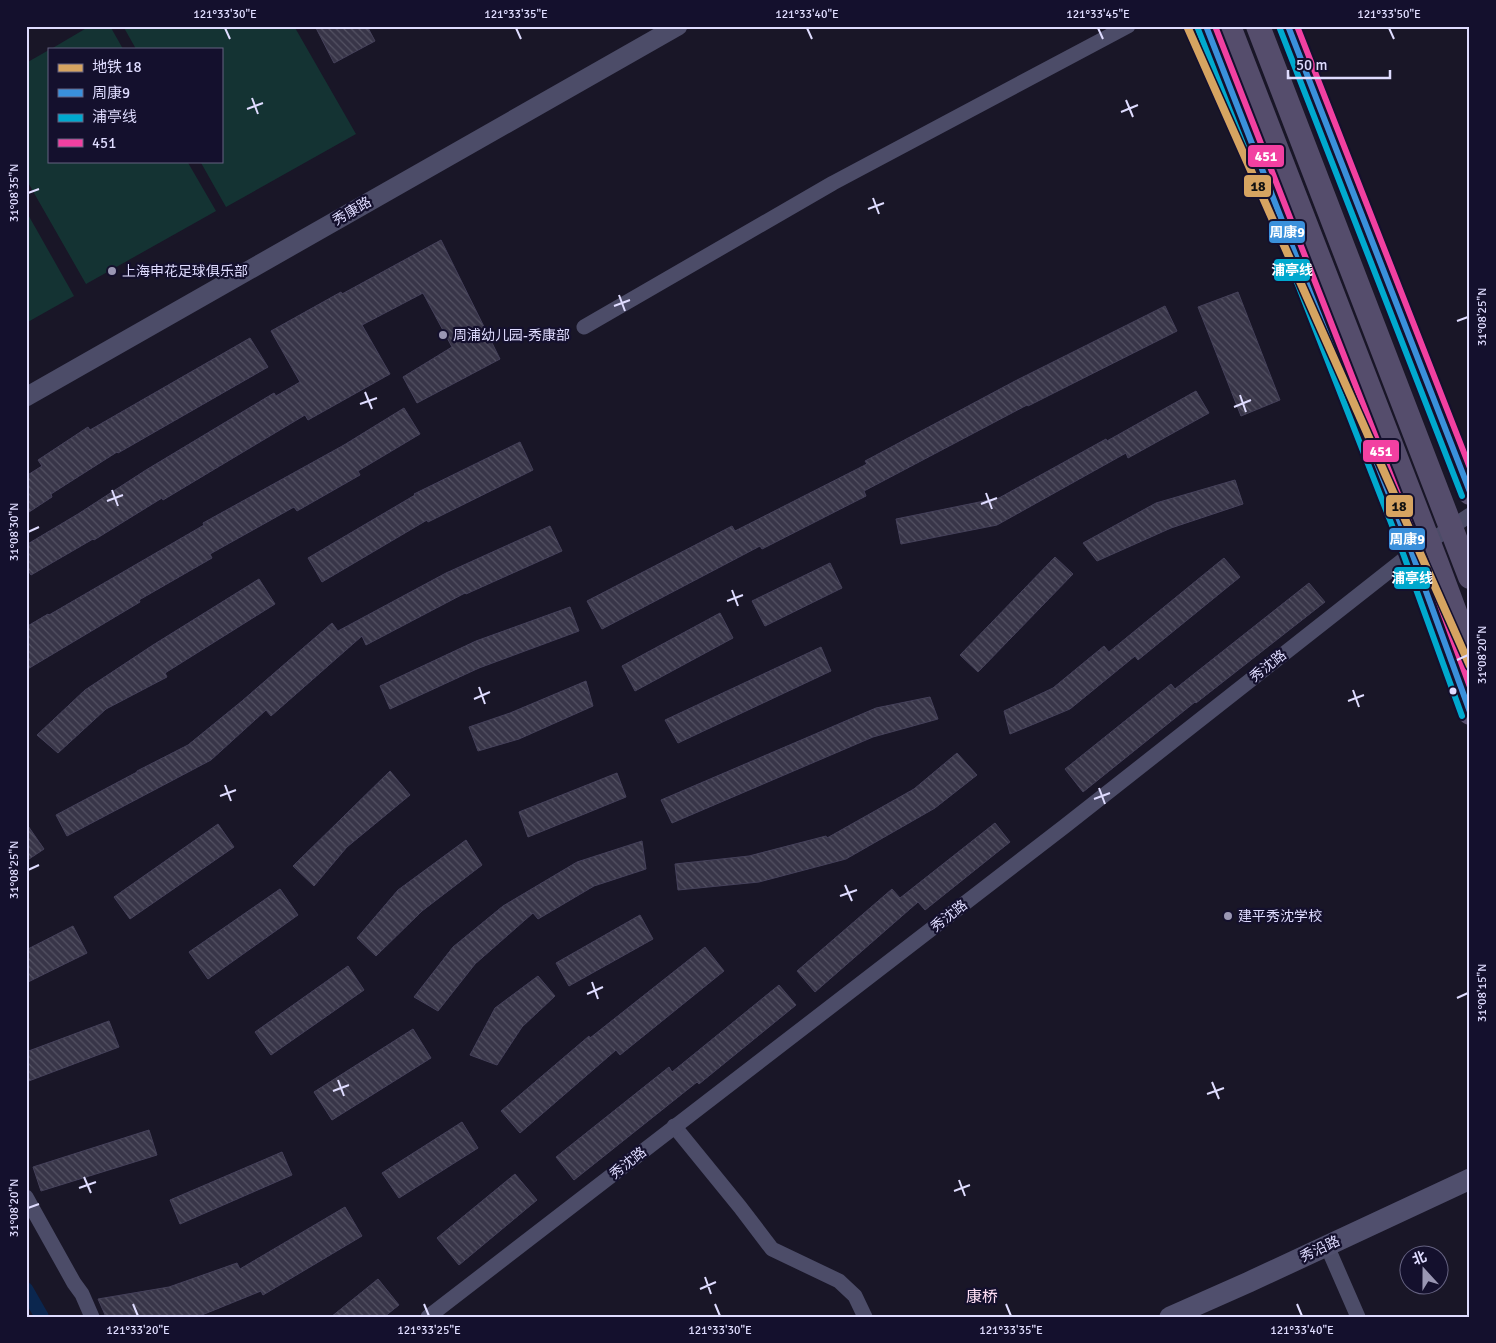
<svg xmlns="http://www.w3.org/2000/svg" width="1496" height="1343" viewBox="0 0 1496 1343" font-family="Signika,'Noto Sans SC',sans-serif">
<style>
.grass{fill:#143333}
.lines{fill:none;stroke-linecap:round;stroke-linejoin:round}
.canal{stroke:#0b264e;stroke-width:14}
.building{fill:url(#building-back-hatch);stroke:#45415a}
.minor{stroke:#4c4c68;stroke-width:15}
.tertiary{stroke:#4c4c68;stroke-width:19}
.secondary{stroke:#504f6d;stroke-width:21}
.primary{stroke:#554d6c;stroke-width:24}
.bus-1-casing{stroke:#14102d;stroke-width:10}
.bus-2-casing{stroke:#14102d;stroke-width:10}
.bus-3-casing{stroke:#14102d;stroke-width:10}
.bus-1{stroke:#3a90db;stroke-width:6}
.bus-2{stroke:#00a9ce;stroke-width:6}
.bus-3{stroke:#f240a1;stroke-width:6}
.metro-1-casing{stroke:#14102d;stroke-width:11}
.metro-1{stroke:#d6a461;stroke-width:8}
.ticks{fill:none;stroke:#dfdcff;stroke-width:2}
.poi-dot{fill:#9a97b3;stroke:#14102d;stroke-width:2}
.bus-dot{fill:#dfdcff;stroke:#14102d;stroke-width:2}
.labels{text-anchor:middle;dominant-baseline:central;stroke-width:4.5;stroke-linejoin:round;paint-order:stroke}
.street-label{font-size:14px;fill:#dfdcff;stroke:#14102d}
.poi-label{font-size:14px;fill:#dfdcff;stroke:#14102d;text-anchor:start}
.quarter-label{font-size:16px;fill:#ffdef4;stroke:#14102d}
.line-badge{stroke:#14102d;stroke-width:2}
.badge-label{font-size:14px;text-anchor:middle;font-weight:bold;fill:#fff}
.pale-badge-label{font-size:14px;text-anchor:middle;font-weight:bold;fill:#111}
.neatline{fill:none;stroke:#dfdcff;stroke-width:2}
.ticks-label{font-size:12px;text-anchor:middle;fill:#dfdcff}
</style>
<defs>
<pattern id="building-back-hatch" width="6" height="6" patternUnits="userSpaceOnUse" patternTransform="scale(1.25)"><rect width="6" height="6" fill="#383548"/><path d="M-1 5l2 2M0 0l6 6M5-1l2 2" fill="none" stroke="#545263"/></pattern>
</defs>
<rect width="100%" height="100%" fill="#191627"/>
<!-- grass -->
<g class="grass">
<path d="M90,26H110L123,49H51Z"/>
<path d="M123,26H294L356,134L226,207L200,161H221V49H136Z"/>
<path d="M49,50V161H187L216,211L86,284L26,179V63Z"/>
<path d="M26,211L74,296L26,323Z"/>
</g>
<g class="lines">
<!-- canal -->
<path class="canal" d="M26,1289L42,1317"/>
</g>
<!-- building -->
<g class="building">
<path d="M315,26H367L375,41L334,63Z"/>
<path d="M441,240L500,359L417,403L403,377L452,347L423,293L362,325L390,374L308,420L305,415L208,473L163,500L162,498L94,540L93,539L31,575L26,567V545L78,514L146,470L274,393L276,396L300,382L271,331L341,292L342,294Z"/>
<path d="M1238,292L1280,400L1241,416L1198,307Z"/>
<path d="M1165,306L1177,331L1028,406L1027,405L864,491L866,496L762,549L760,546L602,629L587,601L732,526L735,531L867,464L865,461L1015,381Z"/>
<path d="M250,338L268,367L118,453L117,452L51,494L52,497L26,514V476L42,466L38,460L88,427L90,430Z"/>
<path d="M1196,391L1209,413L1128,458L1126,453L997,525L901,544L896,519L999,498L1106,439L1107,441Z"/>
<path d="M404,408L420,434L358,471L360,475L297,511L294,507L210,554L212,558L139,600L140,602L26,670V627L48,614L49,615L204,525L203,523L344,445Z"/>
<path d="M520,442L533,470L428,522L427,520L322,582L308,558L415,495L414,494Z"/>
<path d="M1235,480L1243,504L1171,528L1097,561L1083,543L1156,503Z"/>
<path d="M550,526L562,551L466,594L465,593L366,645L362,636L271,716L266,710L211,760L67,836L56,815L137,772V771L188,745L242,701L332,623L338,631L446,573Z"/>
<path d="M1055,557L1073,574L978,672L960,655Z"/>
<path d="M1224,558L1240,577L1138,660L1135,656L1070,709L1010,734L1004,711L1053,688L1104,646L1109,652Z"/>
<path d="M830,563L842,588L765,626L752,601Z"/>
<path d="M259,579L275,604L165,673L167,677L106,709L58,753L37,735L85,690L153,645Z"/>
<path d="M1309,583L1325,602L1196,703L1195,702L1083,792L1065,769L1171,684L1175,689Z"/>
<path d="M570,607L579,631L479,668L390,709L380,686L476,641Z"/>
<path d="M720,613L733,638L635,691L622,666Z"/>
<path d="M821,647L831,671L678,743L665,720Z"/>
<path d="M586,681L593,706L519,739L478,751L469,727L510,713Z"/>
<path d="M930,697L938,719L873,737L672,823L661,800L876,708Z"/>
<path d="M957,753L977,775L935,808L846,859L759,882L678,890L675,864L749,856L826,836L827,838L914,789Z"/>
<path d="M390,771L410,795L347,847L314,886L293,866Z"/>
<path d="M617,773L626,797L528,837L519,812Z"/>
<path d="M26,823L44,849L26,861Z"/>
<path d="M995,823L1010,842L925,910L918,902L815,992L797,971L892,889L900,898Z"/>
<path d="M218,824L234,847L130,919L114,897Z"/>
<path d="M466,840L482,865L422,911L376,956L357,938L398,890Z"/>
<path d="M642,841L646,869L594,886L538,919L533,913L475,964L438,1011L414,997L453,947L503,906L577,862Z"/>
<path d="M280,889L298,915L208,979L189,952Z"/>
<path d="M640,915L653,939L569,986L556,963Z"/>
<path d="M73,926L87,953L26,983V950Z"/>
<path d="M705,947L724,971L620,1055L616,1050L520,1133L501,1111L589,1036L590,1038Z"/>
<path d="M348,966L364,990L271,1055L255,1032Z"/>
<path d="M538,976L555,996L522,1027L497,1065L470,1055L495,1008Z"/>
<path d="M779,985L796,1005L699,1084L697,1082L574,1180L556,1157L669,1067L672,1072Z"/>
<path d="M109,1021L119,1047L26,1082V1052Z"/>
<path d="M413,1029L431,1058L332,1120L314,1092Z"/>
<path d="M462,1122L478,1148L399,1198L382,1173Z"/>
<path d="M149,1130L157,1155L41,1191L33,1167Z"/>
<path d="M282,1152L292,1175L180,1224L170,1200Z"/>
<path d="M515,1174L537,1200L459,1265L437,1238Z"/>
<path d="M345,1207L362,1236L263,1295L261,1291L197,1317H106L98,1299L169,1287L237,1263L240,1269Z"/>
<path d="M378,1279L399,1305L384,1317H331Z"/>
</g>
<g class="lines">
<!-- minor -->
<g class="minor">
<path d="M584,327L833,183L1128,26"/>
<path d="M674,1126L740,1207L772,1249L839,1281L855,1296L865,1317"/>
<path d="M26,1197L74,1283L82,1294L92,1317"/>
<path d="M1327,1246L1358,1317"/>
<path d="M428,1317L1065,826L1412,553L1470,515"/>
</g>
<!-- tertiary -->
<path class="tertiary" d="M26,397L678,26"/>
<!-- secondary -->
<path class="secondary" d="M1170,1317L1249,1282L1470,1179"/>
<!-- primary -->
<g class="primary">
<path d="M1206,26L1412,553L1470,713"/>
<path d="M1229,26L1436,561L1470,652"/>
<path d="M1258,26L1470,577"/>
<path d="M1288,26L1470,493"/>
</g>
<!-- bus-1 casing -->
<g class="bus-1-casing">
<g id="bus-1">
<path d="M1206,26L1412,553L1470,712"/>
<path d="M1288,26L1470,492"/>
</g>
</g>
<!-- bus-2 casing -->
<g class="bus-2-casing">
<g id="bus-2">
<path d="M1198,29L1404,556L1462,716"/>
<path d="M1280,29L1462,496"/>
</g>
</g>
<!-- bus-3 casing -->
<g class="bus-3-casing">
<g id="bus-3">
<path d="M1215,26L1420,550L1470,687"/>
<path d="M1297,26L1470,468"/>
</g>
</g>
<!-- bus-1 -->
<use href="#bus-1" class="bus-1"/>
<!-- bus-2 -->
<use href="#bus-2" class="bus-2"/>
<!-- bus-3 -->
<use href="#bus-3" class="bus-3"/>
<!-- metro-1 casing -->
<g class="metro-1-casing">
<path id="metro-1" d="M1187,26L1470,666"/>
</g>
<!-- metro-1 -->
<use href="#metro-1" class="metro-1"/>
</g>
<!-- ticks -->
<path class="ticks" d="M225,28L230,39M516,28L521,39M807,28L812,39M1098,28L1103,39M1389,28L1394,39M252,98L258,114M1126,100L1133,117M247,109L263,103M1121,112L1138,105M28,193L39,189M873,198L879,214M868,209L884,203M619,295L625,311M614,306L630,300M1457,321L1468,317M365,392L372,409M1240,395L1246,412M360,404L377,398M1234,407L1251,400M112,490L118,506M986,493L992,509M107,501L123,495M981,504L997,498M28,532L39,527M732,590L738,606M727,601L743,595M1457,660L1468,655M479,687L485,704M1353,690L1359,707M474,699L490,692M1348,701L1364,695M225,785L231,801M1099,788L1105,804M220,796L236,790M1094,799L1110,793M28,870L39,865M845,885L852,901M840,896L857,890M592,982L598,999M587,994L603,987M1457,998L1468,993M338,1080L344,1096M1212,1082L1219,1099M333,1091L349,1085M1207,1094L1224,1088M84,1177L91,1193M959,1180L965,1196M79,1188L96,1182M954,1191L970,1185M28,1208L39,1204M705,1277L711,1294M700,1289L716,1282M133,1304L138,1316M424,1304L429,1316M715,1304L720,1316M1006,1304L1011,1316M1297,1304L1302,1316"/>
<!-- markers -->
<g class="poi-dot">
<circle cx="112" cy="271" r="5"/>
<circle cx="443" cy="335" r="5"/>
<circle cx="1228" cy="916" r="5"/>
</g>
<circle class="bus-dot" cx="1453" cy="691" r="4.5"/>
<g class="labels">
<!-- street labels -->
<g class="street-label">
<text transform="translate(352 211) rotate(-30)">秀康路</text>
<text transform="translate(1268 666) rotate(-38)">秀沈路</text>
<text transform="translate(949 916) rotate(-38)">秀沈路</text>
<text transform="translate(628 1163) rotate(-38)">秀沈路</text>
<text transform="translate(1320 1249) rotate(-25)">秀沿路</text>
</g>
<!-- poi labels -->
<g class="poi-label">
<text x="122" y="271">上海申花足球俱乐部</text>
<text x="453" y="335">周浦幼儿园-秀康部</text>
<text x="1238" y="916">建平秀沈学校</text>
</g>
<!-- quarter labels -->
<g class="quarter-label">
<text x="982" y="1297">康桥</text>
</g>
</g>
<g class="line-badge">
<rect x="1247" y="144" width="38" height="24" rx="5" fill="#f240a1"/>
<rect x="1243" y="174" width="29" height="24" rx="5" fill="#d6a461"/>
<rect x="1268" y="220" width="38" height="24" rx="5" fill="#3a90db"/>
<rect x="1273" y="258" width="38" height="24" rx="5" fill="#00a9ce"/>
<rect x="1362" y="439" width="38" height="24" rx="5" fill="#f240a1"/>
<rect x="1385" y="494" width="29" height="24" rx="5" fill="#d6a461"/>
<rect x="1388" y="527" width="38" height="24" rx="5" fill="#3a90db"/>
<rect x="1393" y="566" width="38" height="24" rx="5" fill="#00a9ce"/>
</g>
<g class="badge-label">
<text x="1266" y="161">451</text>
<text x="1287" y="237">周康9</text>
<text x="1292" y="275">浦亭线</text>
<text x="1381" y="456">451</text>
<text x="1407" y="544">周康9</text>
<text x="1412" y="583">浦亭线</text>
</g>
<g class="pale-badge-label">
<text x="1258" y="191">18</text>
<text x="1399" y="511">18</text>
</g>
<!-- border -->
<rect width="1496" height="1343" fill="none" stroke="#14102d" stroke-width="55"/>
<!-- legend -->
<rect x="48" y="48" width="175" height="115" fill="#14102d" stroke="#656281"/>
<rect x="58" y="64" width="25" height="8" fill="#d6a461" stroke="#656281"/>
<text x="92" y="72" font-size="15" fill="#dfdcff">地铁 18</text>
<rect x="58" y="89" width="25" height="8" fill="#3a90db" stroke="#656281"/>
<text x="92" y="98" font-size="15" fill="#dfdcff">周康9</text>
<rect x="58" y="114" width="25" height="8" fill="#00a9ce" stroke="#656281"/>
<text x="92" y="122" font-size="15" fill="#dfdcff">浦亭线</text>
<rect x="58" y="139" width="25" height="8" fill="#f240a1" stroke="#656281"/>
<text x="92" y="148" font-size="15" fill="#dfdcff">451</text>
<!-- north arrow -->
<g transform="translate(1424 1270) rotate(339)"><circle r="24" fill="#14102d" stroke="#656281"/>
<path d="M0-4L9 19L0 12L-9 19Z" fill="#9a97b3"/>
<text y="-8" font-size="14" font-weight="bold" text-anchor="middle" fill="#dfdcff">北</text>
</g>
<!-- scale -->
<path d="M1288 70v8h102v-8" fill="none" stroke="#dfdcff" stroke-width="2.5"/>
<text x="1296" y="70" font-size="15" fill="#dfdcff" stroke="#14102d" stroke-width="4" paint-order="stroke">50 m</text>
<rect x="28" y="28" width="1440" height="1288" class="neatline"/>
<g class="ticks-label">
<text x="225" y="18">121°33'30"E</text>
<text x="516" y="18">121°33'35"E</text>
<text x="807" y="18">121°33'40"E</text>
<text x="1098" y="18">121°33'45"E</text>
<text x="1389" y="18">121°33'50"E</text>
<text transform="translate(14 193) rotate(-90)" y="4">31°08'35"N</text>
<text transform="translate(1482 317) rotate(-90)" y="4">31°08'25"N</text>
<text transform="translate(14 532) rotate(-90)" y="4">31°08'30"N</text>
<text transform="translate(1482 655) rotate(-90)" y="4">31°08'20"N</text>
<text transform="translate(14 870) rotate(-90)" y="4">31°08'25"N</text>
<text transform="translate(1482 993) rotate(-90)" y="4">31°08'15"N</text>
<text transform="translate(14 1208) rotate(-90)" y="4">31°08'20"N</text>
<text x="138" y="1334">121°33'20"E</text>
<text x="429" y="1334">121°33'25"E</text>
<text x="720" y="1334">121°33'30"E</text>
<text x="1011" y="1334">121°33'35"E</text>
<text x="1302" y="1334">121°33'40"E</text>
</g>
</svg>
